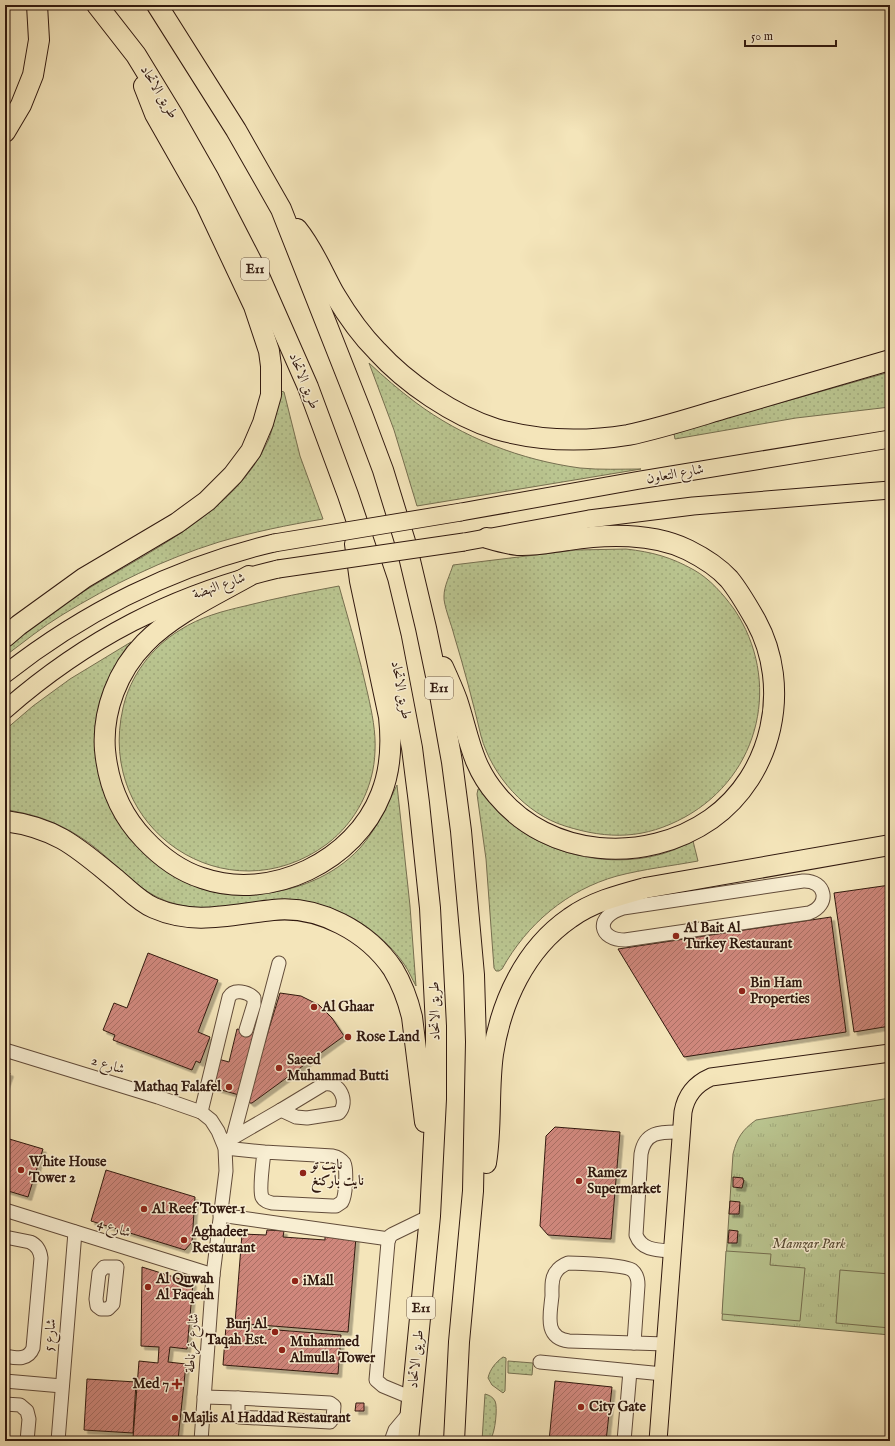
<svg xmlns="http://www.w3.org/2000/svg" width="895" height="1446" viewBox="0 0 895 1446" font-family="'IM FELL English',Amiri,serif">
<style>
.grass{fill:url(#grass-dots);stroke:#766f50}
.park{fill:url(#park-tufts);stroke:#766f50}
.pitch{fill:#bac590;stroke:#766f50}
.building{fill:url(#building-hatch);stroke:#31190f;filter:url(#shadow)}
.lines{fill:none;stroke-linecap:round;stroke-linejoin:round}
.minor-casing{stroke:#624c3a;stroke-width:15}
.major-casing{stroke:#31190f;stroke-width:19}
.highway-casing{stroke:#31190f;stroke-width:22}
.minor{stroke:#f8eed2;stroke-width:13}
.major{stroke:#f4e5ba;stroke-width:17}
.highway{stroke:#f4e5ba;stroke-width:20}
.major-bridge-casing{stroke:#31190f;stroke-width:19;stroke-linecap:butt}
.major-bridge{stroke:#f4e5ba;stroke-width:17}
.poi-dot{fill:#8f2418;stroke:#f8eed2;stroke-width:1.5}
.labels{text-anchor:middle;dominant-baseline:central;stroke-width:3;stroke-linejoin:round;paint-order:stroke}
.shield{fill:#f8eed2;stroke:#6d594a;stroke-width:1}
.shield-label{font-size:13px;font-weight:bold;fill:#31190f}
.street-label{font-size:14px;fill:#31190f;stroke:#f8eed2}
.poi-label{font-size:14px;font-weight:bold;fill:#31190f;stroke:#f8eed2;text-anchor:start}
.park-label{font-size:14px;font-style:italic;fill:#5a4d36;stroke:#f8eed2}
</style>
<defs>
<pattern id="grass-dots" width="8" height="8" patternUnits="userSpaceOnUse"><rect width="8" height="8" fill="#bac590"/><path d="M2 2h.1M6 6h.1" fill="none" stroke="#a0a97b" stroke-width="1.8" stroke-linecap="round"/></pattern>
<pattern id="park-tufts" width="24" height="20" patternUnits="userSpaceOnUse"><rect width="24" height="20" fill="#bac590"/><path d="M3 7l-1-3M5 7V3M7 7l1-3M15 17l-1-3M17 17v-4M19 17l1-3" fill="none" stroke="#a0a97b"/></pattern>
<pattern id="building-hatch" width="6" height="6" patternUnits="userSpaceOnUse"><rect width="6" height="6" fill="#cf877b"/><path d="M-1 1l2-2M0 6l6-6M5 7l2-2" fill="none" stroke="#a96e63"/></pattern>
<filter id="shadow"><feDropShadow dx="3.5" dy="3.5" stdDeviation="0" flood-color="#0004"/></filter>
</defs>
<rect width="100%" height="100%" fill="#f4e5ba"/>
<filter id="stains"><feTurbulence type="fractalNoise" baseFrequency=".005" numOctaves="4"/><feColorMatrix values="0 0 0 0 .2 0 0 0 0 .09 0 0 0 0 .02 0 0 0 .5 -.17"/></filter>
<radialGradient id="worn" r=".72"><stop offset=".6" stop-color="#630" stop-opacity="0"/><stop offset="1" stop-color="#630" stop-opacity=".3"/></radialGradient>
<!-- grass -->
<g class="grass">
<path d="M369,363C384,377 399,390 415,402C463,438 521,460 580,468C600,470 621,469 641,469L417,506L394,430Z"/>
<path d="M890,372V407L796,418L675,439L674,434L705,424Z"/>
<path d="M281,391L284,392L300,456L323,519C288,525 253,532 219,542C164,559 111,585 62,615C42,627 24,642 5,656V649C31,628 57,608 86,590C149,551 235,513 268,441C274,427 276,409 278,394Z"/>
<path d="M626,549C652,552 671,557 694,570C710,579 723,594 734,609C782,680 761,775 685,817C645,839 609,840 565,826C526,814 492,776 481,736C473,702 464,668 454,635C452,626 443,604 444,596C444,586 450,575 453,565L576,550Z"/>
<path d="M339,586C349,622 360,658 368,695C372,713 376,732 375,751C374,787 356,822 327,844C227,918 95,829 123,708C130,676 152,647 180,630C200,617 223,611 245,606C276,598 307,592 339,586Z"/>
<path d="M131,642L115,667L107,682L102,698L99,775C124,803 149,831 173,859C179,866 191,883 198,886C213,895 240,896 257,894C296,891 333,877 360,848C376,830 386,807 397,785L410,906L416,986C412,979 409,971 404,964C386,938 354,913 322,906C312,904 296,906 286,907C246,908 204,914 166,901C139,891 119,867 98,850C76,832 51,819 23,813C17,812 11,810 5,810V730L33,706L70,679Z"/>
<path d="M478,789H480C494,806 508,822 526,834C566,859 620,867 665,853C675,850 684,845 693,841L698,861C671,866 644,869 617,876C567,890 527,924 502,969L499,971H496L494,968L486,859L477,794Z"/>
<path d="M503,1357L506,1358V1360L505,1391L503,1393L492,1385L488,1378C490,1369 496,1362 503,1357Z"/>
<path d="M508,1361L533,1363L532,1375L508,1373Z"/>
<path d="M485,1394C489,1395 493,1397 495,1401C498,1407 495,1433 491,1438C488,1441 485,1441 482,1441Z"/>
</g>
<!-- park -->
<path class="park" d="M890,1098V1335L722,1320L733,1154C737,1138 742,1130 756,1120Z"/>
<!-- pitch -->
<g class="pitch">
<path d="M726,1251L771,1254L770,1265L805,1268L800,1321L722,1314Z"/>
<path d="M840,1270L890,1274V1328L836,1323Z"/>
</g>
<!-- building -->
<g class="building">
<path d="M890,885V1026L854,1032L834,893Z"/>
<path d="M831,917L846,1032L684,1057L618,949Z"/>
<path d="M148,953L218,980L198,1032L210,1037L200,1063L196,1061L192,1070L113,1040L115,1035L103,1030L114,1003L127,1008Z"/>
<path d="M280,993L301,996L319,1005L332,1018L344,1036L252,1103H250L247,1100Z"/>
<path d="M237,1029L255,1033L239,1095L211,1087L218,1059L229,1062Z"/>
<path d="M5,1071L10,1073L5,1087Z"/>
<path d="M555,1127L620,1132L611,1239L548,1235L540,1226L546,1136Z"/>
<path d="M6,1138L43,1149L28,1197L5,1190V1142Z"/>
<path d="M106,1170L195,1197L192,1242L185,1250L91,1221Z"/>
<path d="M733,1177L743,1178V1180H744L742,1188L733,1187Z"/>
<path d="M730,1201L740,1202L739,1214H729Z"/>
<path d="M267,1230L284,1231L283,1237L325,1240V1234L356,1237L348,1332L235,1323L242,1234L266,1235Z"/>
<path d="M729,1230L738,1231L737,1243H728Z"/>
<path d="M142,1267L193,1283L187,1349L170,1347L168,1362L186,1364L178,1440L133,1438L139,1361L158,1363L159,1347L141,1346Z"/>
<path d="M226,1326L341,1335L338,1374L223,1365Z"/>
<path d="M87,1379L136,1382L133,1433L84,1430Z"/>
<path d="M555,1381L612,1387L606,1441H549Z"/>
<path d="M356,1403H364V1411H355Z"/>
</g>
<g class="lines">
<!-- minor casing -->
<g class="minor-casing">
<g id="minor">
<path d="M803,881C826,880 831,905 809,913L625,940C599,940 594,917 623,908Z"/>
<path d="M5,1050L158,1097L201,1112L211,1120L218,1131L225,1148L226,1171L213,1275L201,1441"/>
<path d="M324,1084C340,1081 349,1102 339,1113L307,1118L296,1117L281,1110Z"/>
<path d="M201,1112L229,997C234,988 248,992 254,998V1004L246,1030"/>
<path d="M233,1137L279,963"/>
<path d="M229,1140L281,1110"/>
<path d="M225,1148L264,1152L333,1156C338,1157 341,1159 344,1163C347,1169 346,1196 342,1202L336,1206H332L272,1203C268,1202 264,1201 262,1197C259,1190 263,1161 264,1152"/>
<path d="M5,1210L213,1275"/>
<path d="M220,1215L389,1239"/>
<path d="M5,1237L30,1242C37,1245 40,1250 41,1258L33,1348C28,1361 16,1358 5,1356"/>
<path d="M673,1251C658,1250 642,1251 636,1235L641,1154C645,1130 663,1132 682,1132"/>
<path d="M568,1263C579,1263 625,1265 632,1270C637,1274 638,1279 638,1285L634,1343L569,1341C544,1338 550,1315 552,1296C552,1288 551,1278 556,1272C559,1267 563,1265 568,1263Z"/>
<path d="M104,1267H117L113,1304L108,1309H101L97,1306L96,1299L99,1273Z"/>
<path d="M634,1343L666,1344"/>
<path d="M540,1362L663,1374"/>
<path d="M5,1381L62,1386"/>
<path d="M204,1397L238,1398"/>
<path d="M238,1398L330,1403L334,1406L333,1418L330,1422L239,1417L238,1415Z"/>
<path d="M412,1398L383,1386L376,1380L388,1242L390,1236L393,1234L430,1216"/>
<path d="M5,1404L20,1405L27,1411L29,1419L27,1441"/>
<path d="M58,1441L75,1232"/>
<path d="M391,1441L395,1430L411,1411"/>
<path d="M624,1441L630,1371"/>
</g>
</g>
<!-- major casing -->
<g class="major-casing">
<g id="major">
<path d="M461,512L640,480L890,439"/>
<path d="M464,542L589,519L693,506L890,490"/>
<path d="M5,674C84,612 176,566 274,543"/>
<path d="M5,710C86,639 173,594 278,569"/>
<path d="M658,1441L683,1112C686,1095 695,1084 711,1077L890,1053"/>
</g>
</g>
<!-- highway casing -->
<g class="highway-casing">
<g id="highway">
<path d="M97,5L136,55L172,114L209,179L260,278L308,387L348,495L378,584L391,638L412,748L419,803L430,908L436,1026V1099L430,1216L408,1441"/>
<path d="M157,5L236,130L281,209L362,414L383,470L407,548L426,628L440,695L452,762L461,831L474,975L476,1042L473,1191L459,1342L454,1441"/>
<path d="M5,132L21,105L33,75L39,40L37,5"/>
<path d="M297,229C314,250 322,272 335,295C347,315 361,335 377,351C406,383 454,416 496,429C538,441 585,442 628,435C662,428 695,417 729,407C783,391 836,376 890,360"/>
<path d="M249,576C215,595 172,615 145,643C118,670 102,711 105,750C108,783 120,814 144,839C159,855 180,871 202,878C271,902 355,861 381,794C391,769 392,744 389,717L360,581L355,544"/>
<path d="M5,637L19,625L84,578L177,523L207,501L233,475L251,451L263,423L271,395V366L269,351L254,306L205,202L155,114L144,86"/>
<path d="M443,667C448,678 453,689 457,700C469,736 471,765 497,795C549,858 645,865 711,819C773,775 792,687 756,621C748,607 739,591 729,579C719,568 702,557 688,550C653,533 606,534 568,540C552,542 535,546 518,545C508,544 497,541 487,538"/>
<path d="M5,821C58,828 79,849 118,881C130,891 140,902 154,908C195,926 232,914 273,910C319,905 368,932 393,969C402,984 408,1000 412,1017L425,1122"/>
<path d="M486,1163C492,1127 488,1090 493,1054C501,1002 525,949 570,918C592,902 619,895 645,888L890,845"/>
</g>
</g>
<!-- minor -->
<use href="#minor" class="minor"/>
<!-- major -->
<use href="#major" class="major"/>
<!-- highway -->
<use href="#highway" class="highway"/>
<!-- major-bridge casing -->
<g class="major-bridge-casing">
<g id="major-bridge">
<path d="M274,543L461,512"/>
<path d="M278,569L464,542"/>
</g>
</g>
<!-- major-bridge -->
<use href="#major-bridge" class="major-bridge"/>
</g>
<!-- markers -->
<g class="poi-dot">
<circle cx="676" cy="936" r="4"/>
<circle cx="742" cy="991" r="4"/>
<circle cx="314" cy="1007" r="4"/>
<circle cx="348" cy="1037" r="4"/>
<circle cx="279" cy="1068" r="4"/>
<circle cx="229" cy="1087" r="4"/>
<circle cx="21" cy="1170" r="4"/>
<circle cx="303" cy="1173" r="4"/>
<circle cx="579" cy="1181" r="4"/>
<circle cx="144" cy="1209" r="4"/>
<circle cx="184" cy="1240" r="4"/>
<circle cx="295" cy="1281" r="4"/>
<circle cx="148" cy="1287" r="4"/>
<circle cx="275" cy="1332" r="4"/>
<circle cx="282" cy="1350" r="4"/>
<path d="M175 1378h4v4h4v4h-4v4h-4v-4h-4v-4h4z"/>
<circle cx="581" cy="1407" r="4"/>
<circle cx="175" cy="1418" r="4"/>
</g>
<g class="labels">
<!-- shield labels -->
<g class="shield">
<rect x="241" y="258" width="28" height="22" rx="3"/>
<rect x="425" y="677" width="28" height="22" rx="3"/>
<rect x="407" y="1297" width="28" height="22" rx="3"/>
</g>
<g class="shield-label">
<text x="255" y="269">E11</text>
<text x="439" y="688">E11</text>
<text x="421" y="1308">E11</text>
</g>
<!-- street labels -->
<g class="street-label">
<text transform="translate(159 92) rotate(59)">طريق الاتحاد</text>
<text transform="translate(304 381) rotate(68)">طريق الاتحاد</text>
<text transform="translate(675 474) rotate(-10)">شارع التعاون</text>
<text transform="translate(219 586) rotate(-19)">شارع النهضة</text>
<text transform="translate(401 690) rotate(79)">طريق الاتحاد</text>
<text transform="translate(435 1011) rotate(-91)">طريق الاتحاد</text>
<text transform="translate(108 1065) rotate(17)">شارع 2</text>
<text transform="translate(114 1228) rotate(18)">شارع 4</text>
<text transform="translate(50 1335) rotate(-85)">شارع 5</text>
<text transform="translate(192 1343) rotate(-86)">شارع غرناطة</text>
<text transform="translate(416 1359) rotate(-84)">طريق الاتحاد</text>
</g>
<!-- poi labels -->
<g class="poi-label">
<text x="684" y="928">Al Bait Al<tspan x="684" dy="16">Turkey Restaurant</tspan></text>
<text x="750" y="983">Bin Ham<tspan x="750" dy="16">Properties</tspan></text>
<text x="322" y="1007">Al Ghaar</text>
<text x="356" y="1037">Rose Land</text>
<text x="287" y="1060">Saeed<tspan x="287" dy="16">Muhammad Butti</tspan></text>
<text x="221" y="1087" text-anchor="end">Mathaq Falafel</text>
<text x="29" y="1162">White House<tspan x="29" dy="16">Tower 2</tspan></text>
<text x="311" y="1165">نايت تو<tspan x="311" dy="16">نايت باركنغ</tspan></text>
<text x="587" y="1173">Ramez<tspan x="587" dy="16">Supermarket</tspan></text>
<text x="152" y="1209">Al Reef Tower 1</text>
<text x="192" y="1232">Aghadeer<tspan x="192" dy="16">Restaurant</tspan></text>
<text x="156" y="1279">Al Quwah<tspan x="156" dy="16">Al Faqeah</tspan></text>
<text x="303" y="1281">iMall</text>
<text x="267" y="1324" text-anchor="end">Burj Al<tspan x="267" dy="16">Taqah Est.</tspan></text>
<text x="290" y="1342">Muhammed<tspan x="290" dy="16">Almulla Tower</tspan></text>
<text x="169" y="1384" text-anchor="end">Med 7</text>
<text x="589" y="1407">City Gate</text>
<text x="183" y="1418">Majlis Al Haddad Restaurant</text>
</g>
<!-- park labels -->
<g class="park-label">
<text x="809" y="1244">Mamzar Park</text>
</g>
</g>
<!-- margin -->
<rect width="895" height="1446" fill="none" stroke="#f4e5ba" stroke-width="20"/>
<rect x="6" y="6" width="883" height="1434" fill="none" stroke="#31190f" stroke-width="2"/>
<rect x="10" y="10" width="875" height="1426" fill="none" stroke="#31190f"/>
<!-- scale -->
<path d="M745 40v6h91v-6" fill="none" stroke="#31190f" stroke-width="2"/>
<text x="751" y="40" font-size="12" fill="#31190f" stroke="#f8eed2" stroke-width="3" paint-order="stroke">50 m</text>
<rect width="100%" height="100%" filter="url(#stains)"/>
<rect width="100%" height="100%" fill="url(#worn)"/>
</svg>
